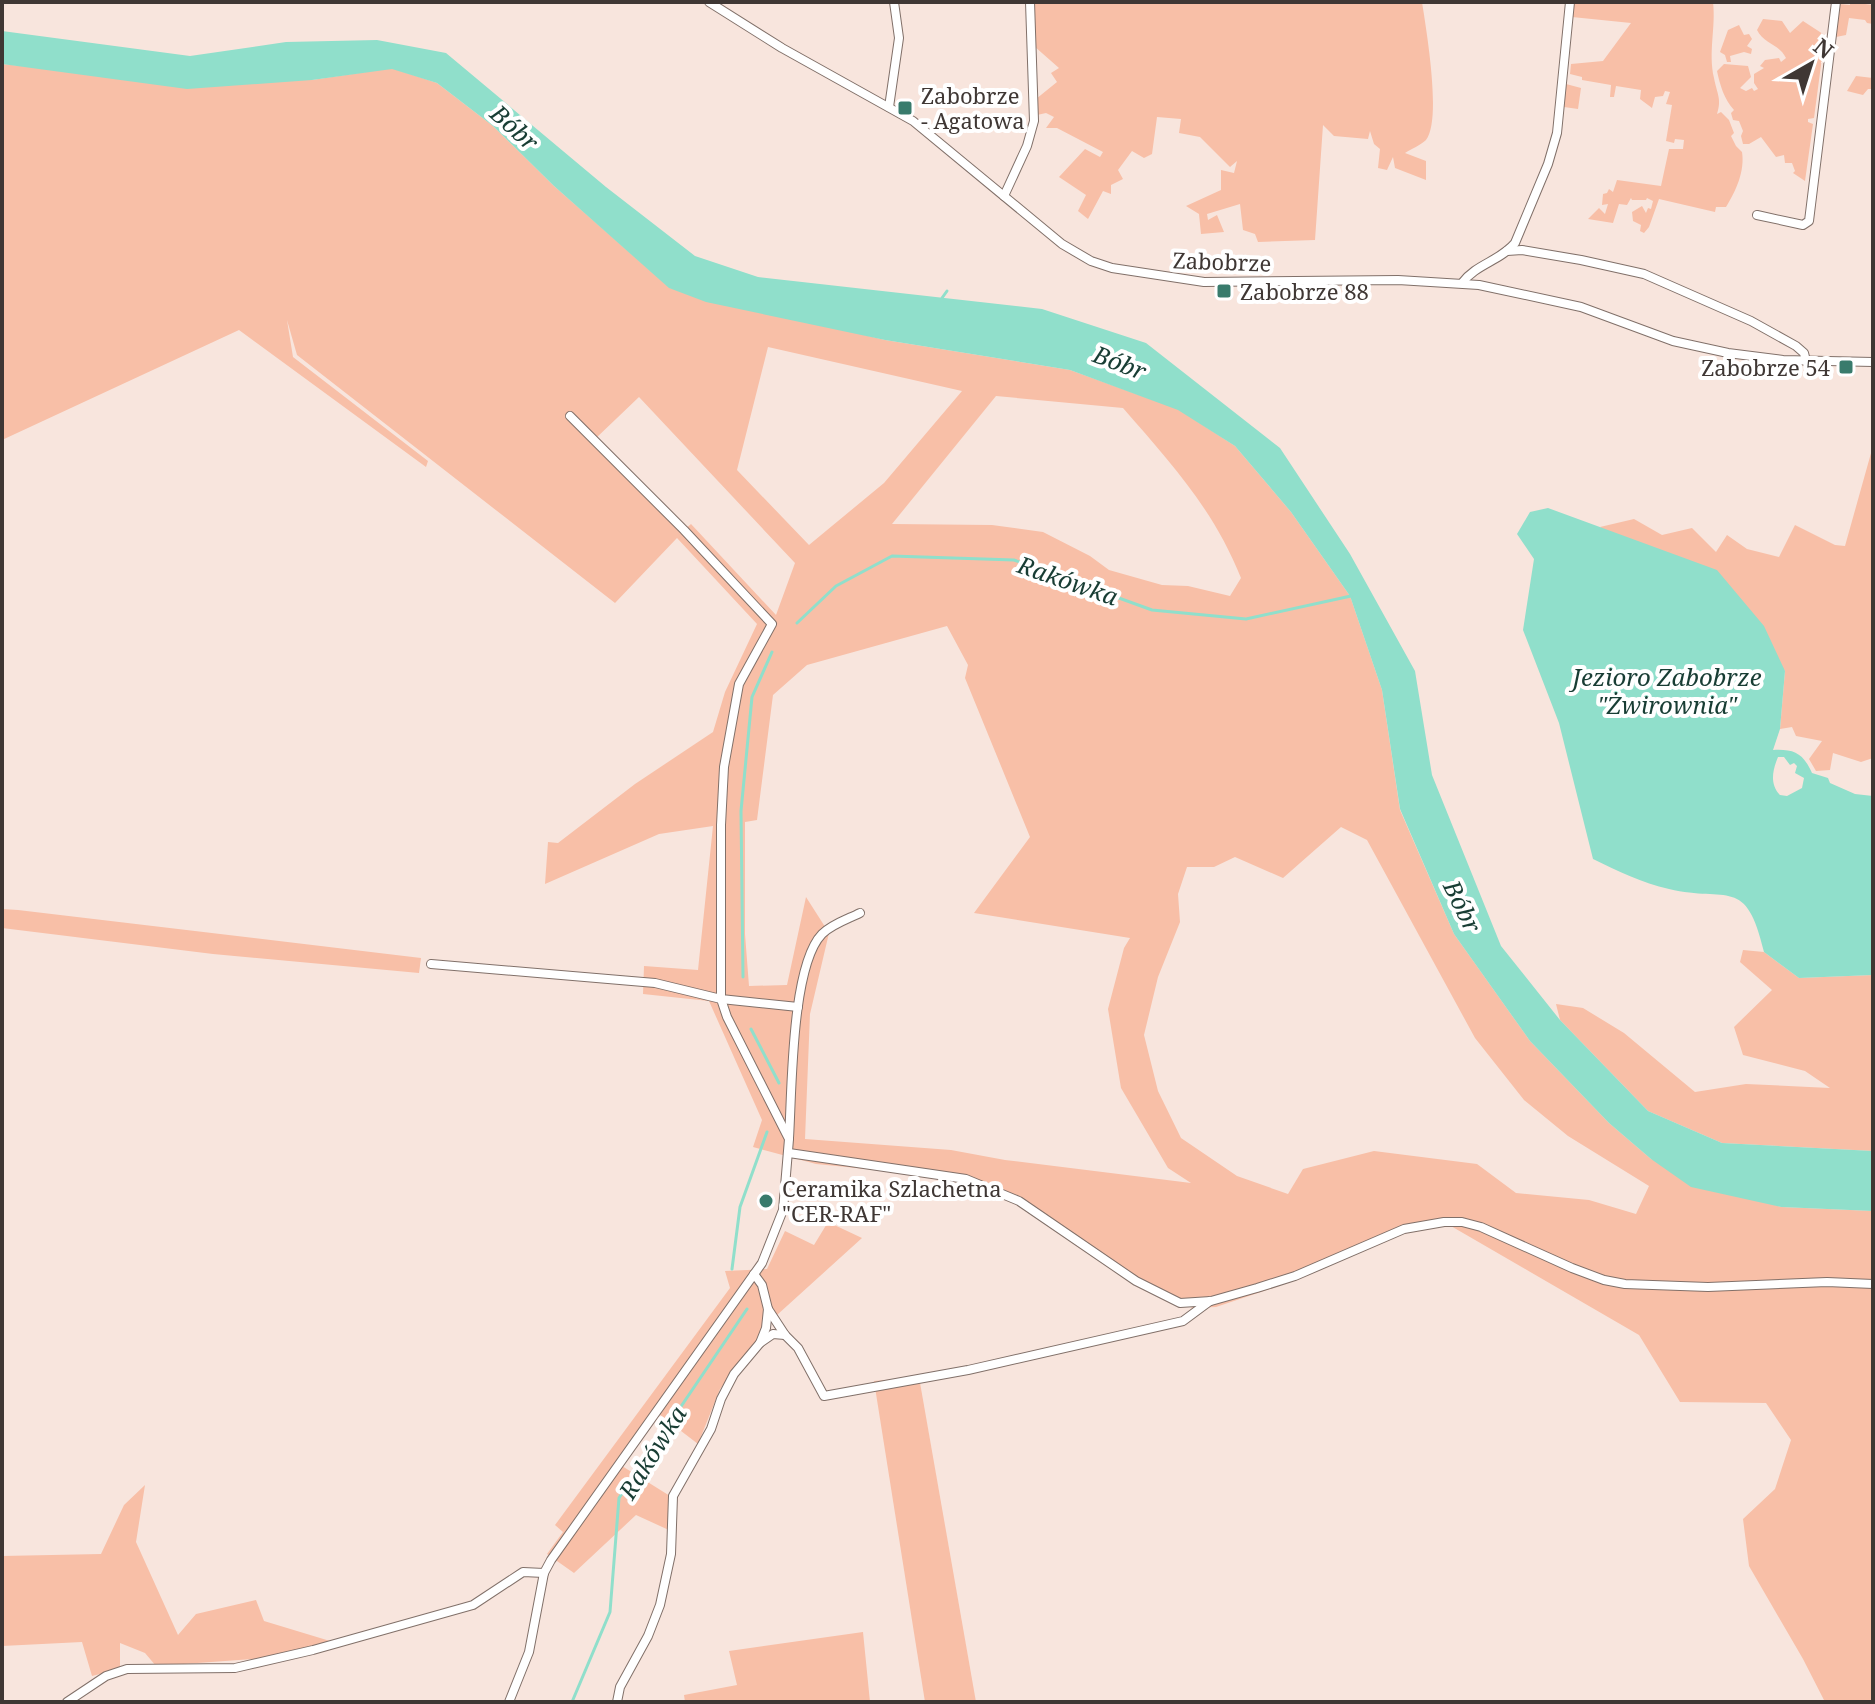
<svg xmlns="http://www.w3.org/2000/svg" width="1875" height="1704" viewBox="0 0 1875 1704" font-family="'Noto Serif',serif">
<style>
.green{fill:#f8bfa7;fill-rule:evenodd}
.water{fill:#90dfcb;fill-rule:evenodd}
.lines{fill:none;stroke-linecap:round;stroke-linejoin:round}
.stream{stroke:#90dfcb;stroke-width:3}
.street-casing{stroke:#817069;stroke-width:10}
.street{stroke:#fff;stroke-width:8}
.poi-dot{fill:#397b6c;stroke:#fff;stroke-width:3}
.labels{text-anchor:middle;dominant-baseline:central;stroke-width:8;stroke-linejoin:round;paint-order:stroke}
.poi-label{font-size:22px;fill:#3f3734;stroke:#fff;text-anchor:start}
.street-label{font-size:22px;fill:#3f3734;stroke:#fff}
.water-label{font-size:24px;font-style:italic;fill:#183d34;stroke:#fff}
</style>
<rect width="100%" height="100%" fill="#f8e5dd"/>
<!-- green -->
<g class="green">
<path d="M1033,2H1422C1426,28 1442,120 1426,140C1421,145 1411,149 1405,153L1426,161V180L1395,168L1393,157L1387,170L1378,168L1380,149L1374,144L1370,131L1368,139L1334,136L1323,125L1315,240L1258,242L1255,234L1243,230L1240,204L1207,214L1208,220L1217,215L1224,232L1201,234L1199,214L1186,206L1221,190V170L1234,173L1237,161L1230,167L1200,137L1179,133L1181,119L1157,117L1152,154L1144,158L1132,151L1118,170L1123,179L1111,185V194L1103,191L1088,219L1078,211L1086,195L1059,177L1085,149L1100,157L1103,152L1057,128H1046L1054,117L1046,113L1037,115L1036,99L1057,82L1051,73L1059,68L1034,46Z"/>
<path d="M1573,2C1591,2 1618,6 1633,2H1713C1716,28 1708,52 1714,78C1717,94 1722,99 1717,114L1721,112L1729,120L1734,133L1731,136L1736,146L1742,152C1745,171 1736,191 1726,207H1716L1715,212L1659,199L1649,227L1644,233L1640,231L1641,225L1633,221L1632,212L1642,206L1646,213L1648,208L1651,209L1653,201L1647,198L1646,200H1632L1631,198L1627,205L1619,204L1613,223L1588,219L1599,208L1605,214L1608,204L1602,205L1603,194L1607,193L1609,189L1613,192L1617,180L1661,186L1669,149H1683L1684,140L1675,139L1674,143L1666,141L1672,105L1666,104L1670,92L1665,91L1663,96L1655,97L1652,108L1640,99L1641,90L1616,86L1614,97H1610L1611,85L1582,80V77L1570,74L1571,64L1603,61L1631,23L1572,17Z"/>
<path d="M1850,2L1873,5V24L1867,23L1865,20L1849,18L1846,35L1836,37L1840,4L1850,5Z"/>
<path d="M1763,19L1782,21L1790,33L1803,21L1823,34V42L1816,44L1823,50L1814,118L1808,119V122L1813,124L1805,181L1793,173L1795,171L1792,163H1785L1784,155L1776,157L1761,137L1749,144H1743L1741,136L1743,131L1739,121L1733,120L1731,113L1734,110C1724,99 1720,85 1717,71L1724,64L1748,66L1751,77L1740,88L1746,91L1752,88L1754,91L1758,89L1754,83V74L1764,68L1760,66L1765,60L1779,58L1781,62L1786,58C1778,43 1764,44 1757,30Z"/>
<path d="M1739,25L1744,35L1749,34L1752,39L1747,46L1752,49L1751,54L1744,52L1730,56L1731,62H1727L1725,55L1720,52L1728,30Z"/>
<path d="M2,64L51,69L312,80L392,68L437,83L493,126L554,186L670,288L885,340L1070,370L1178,409L1235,446L1291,512L1350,596L1382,690L1400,810L1454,934L1530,1041L1609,1123L1651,1159L1781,1207L1873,1211V1702H1825L1803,1659L1749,1566L1743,1519L1775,1489L1791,1440L1766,1403L1680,1402L1639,1335L1444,1222L1389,1234L1279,1286L1216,1307L1193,1308L1156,1295L993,1188L958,1178L816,1164L753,1147L762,1120L709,1001L643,994L644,966L698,970L713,826L659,834L545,884L548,842L558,843L635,784L713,732L725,692L757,624L677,538L615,603L297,355L287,320L293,357L428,461L426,467L239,330L2,440ZM768,347L962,391L884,483L809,545L737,470ZM996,396L1123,408C1171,463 1214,510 1241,578L1230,596L1188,586L1162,585L1109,570L1090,556L1043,532L992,525L892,524ZM639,397L795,563L776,615L691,524L684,530L594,440ZM947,626L968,665L965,678L1030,837L974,913L1130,938L1124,948L1108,1009L1121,1088L1168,1168L1191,1183L1005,1160L951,1150L805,1139L810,1014L829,933L806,897L787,985L749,986L745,934V822L757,820L773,695L807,665ZM1341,827L1367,840L1475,1038L1524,1100L1568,1136L1649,1186L1636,1214L1589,1200L1516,1193L1477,1164L1374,1151L1303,1169L1288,1194L1237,1176L1181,1138L1158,1091L1144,1035L1158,977L1180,922L1178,894L1187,867H1214L1235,857L1283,878Z"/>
<path d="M1856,76L1873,78V89H1868L1863,95L1847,91Z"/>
<path d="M1566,84L1581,88L1578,109L1564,107Z"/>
<path d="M1873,446V758L1861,762L1833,753L1830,770L1816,771L1809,759L1822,741L1796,736L1792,727L1780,729L1785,671L1600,527L1634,519L1662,535L1692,528L1716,552L1727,535L1747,549L1779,557L1795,525L1835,545L1845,546Z"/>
<path d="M2,909L18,910L421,958L419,973L213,954L2,928Z"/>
<path d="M1743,950L1764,952L1799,978L1873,975V1151L1722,1143L1648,1111L1560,1020L1556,1004L1583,1008L1624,1033L1695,1092L1746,1084L1830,1088L1805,1071L1743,1055L1734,1027L1772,990L1740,962Z"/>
<path d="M828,1222L862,1238L777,1315L720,1389L698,1444L659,1414L622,1466L670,1496L671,1531L636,1515L574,1573L547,1554L563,1532L555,1525L730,1288L725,1271L767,1269L785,1231L814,1245Z"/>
<path d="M919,1377L976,1702H925L874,1381Z"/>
<path d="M145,1485L136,1542L178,1635L196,1614L256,1600L264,1621L330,1641L266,1658L156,1666L145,1653L120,1643V1669L92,1676L82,1642L2,1646V1556L101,1554L124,1505Z"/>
<path d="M863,1632L870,1702H685L684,1695L737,1685L729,1651Z"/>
</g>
<!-- water -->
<g class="water">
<path d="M2,31L190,56L286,42L377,40L446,53L606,187L695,256L758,277L1042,309L1146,343L1280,448L1350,554L1415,671L1432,775L1501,946L1560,1020L1648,1111L1722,1143L1873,1151V1211L1781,1207L1691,1187L1651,1159L1609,1123L1530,1041L1454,934L1400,809L1382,690L1350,596L1291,512L1235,446L1178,410L1070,370L885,340L706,302L669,288L554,186L493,126L437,83L392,69L312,80L187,89L2,64Z"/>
<path d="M1548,508L1717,570L1764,626L1785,671L1780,729L1773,750C1794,749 1803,753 1812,773L1828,778L1830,783L1855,794L1873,796V975L1799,978L1764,952C1746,875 1728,903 1669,889C1642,883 1618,871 1593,859L1559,723L1523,630L1534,559L1517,534L1530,512ZM1778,757H1784L1790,765L1794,763L1797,766L1795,773L1804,778L1802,788L1787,796L1780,795C1769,784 1773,769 1778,757Z"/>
</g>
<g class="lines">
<!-- stream -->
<g class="stream">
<path d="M942,298L947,291"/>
<path d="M797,623L836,586L892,556L1014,560L1152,610L1246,619L1351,596"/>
<path d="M743,977L741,811L752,697L772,652"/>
<path d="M751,1029L779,1083"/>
<path d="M732,1269L740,1207L767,1132"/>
<path d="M572,1702L610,1612L619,1498L747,1309"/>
</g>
<!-- street casing -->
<g class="street-casing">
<g id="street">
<path d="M709,2L782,48L913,121L1062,244L1091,261L1112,268L1204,282L1398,280L1479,285L1581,307L1673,341L1728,353L1783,360L1873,362"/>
<path d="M889,107L899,38L894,2"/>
<path d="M1004,196L1027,146L1034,121L1030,2"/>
<path d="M1757,215L1803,225L1809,221L1836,2"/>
<path d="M1507,251L1522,250L1581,260L1644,274L1751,321L1796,346L1804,353L1806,361"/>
<path d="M1462,283C1476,264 1500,261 1515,243L1548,164L1557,133L1570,2"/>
<path d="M570,416L684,530L772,624L739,684L724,767L721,825V999L798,1007"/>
<path d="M431,964L655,983L721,999L727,1017L789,1139L783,1210L762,1263L551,1560L544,1573L529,1652L509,1702"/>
<path d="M789,1138C792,1092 791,966 822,934C832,924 848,919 860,913"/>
<path d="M789,1153L966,1179L1019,1201L1136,1281L1180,1303L1211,1301L1257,1288L1295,1276L1404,1229L1444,1222H1462L1481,1227L1572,1268L1604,1280L1625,1284L1708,1287L1827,1282L1873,1284"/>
<path d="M768,1309L785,1335L798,1348L824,1396L968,1370L1183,1321L1210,1301"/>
<path d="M760,1343L773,1334L785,1335"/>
<path d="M67,1702L106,1676L127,1669L235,1668L313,1650L473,1605L523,1572L544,1573"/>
<path d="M617,1702L620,1687L648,1636L660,1605L671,1554L673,1496L711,1429L721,1399L734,1374L760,1343L766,1328L768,1309L762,1285L754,1274"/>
</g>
</g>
<!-- street -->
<use href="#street" class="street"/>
</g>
<!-- markers -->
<g class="poi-dot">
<rect x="897" y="100" width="16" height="16" rx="4"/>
<rect x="1216" y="283" width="16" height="16" rx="4"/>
<rect x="1838" y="359" width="16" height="16" rx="4"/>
<circle cx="766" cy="1201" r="8"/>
</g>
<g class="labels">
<!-- poi labels -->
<g class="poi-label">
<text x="921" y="95">Zabobrze<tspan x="921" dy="25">- Agatowa</tspan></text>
<text x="1240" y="291">Zabobrze 88</text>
<text x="1830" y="367" text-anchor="end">Zabobrze 54</text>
<text x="782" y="1188">Ceramika Szlachetna<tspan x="782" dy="25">"CER-RAF"</tspan></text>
</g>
<!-- street labels -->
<g class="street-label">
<text transform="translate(1222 261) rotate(2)">Zabobrze</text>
</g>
<!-- water labels -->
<g class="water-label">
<text transform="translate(515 127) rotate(42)">Bóbr</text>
<text transform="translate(1120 362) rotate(21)">Bóbr</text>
<text transform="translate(1068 580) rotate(19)">Rakówka</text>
<text x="1667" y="676">Jezioro Zabobrze<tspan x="1667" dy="28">"Żwirownia"</tspan></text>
<text transform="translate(1463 906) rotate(64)">Bóbr</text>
<text transform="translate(652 1452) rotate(-58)">Rakówka</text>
</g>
</g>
<!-- border -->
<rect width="1875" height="1704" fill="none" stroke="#3f3734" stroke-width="8"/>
<!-- north arrow -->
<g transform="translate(1811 64) rotate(39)" stroke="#ffffff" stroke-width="6" paint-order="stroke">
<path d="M0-6L14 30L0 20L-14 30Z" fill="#3f3734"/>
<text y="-12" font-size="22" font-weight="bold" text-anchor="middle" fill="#3f3734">N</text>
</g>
</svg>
